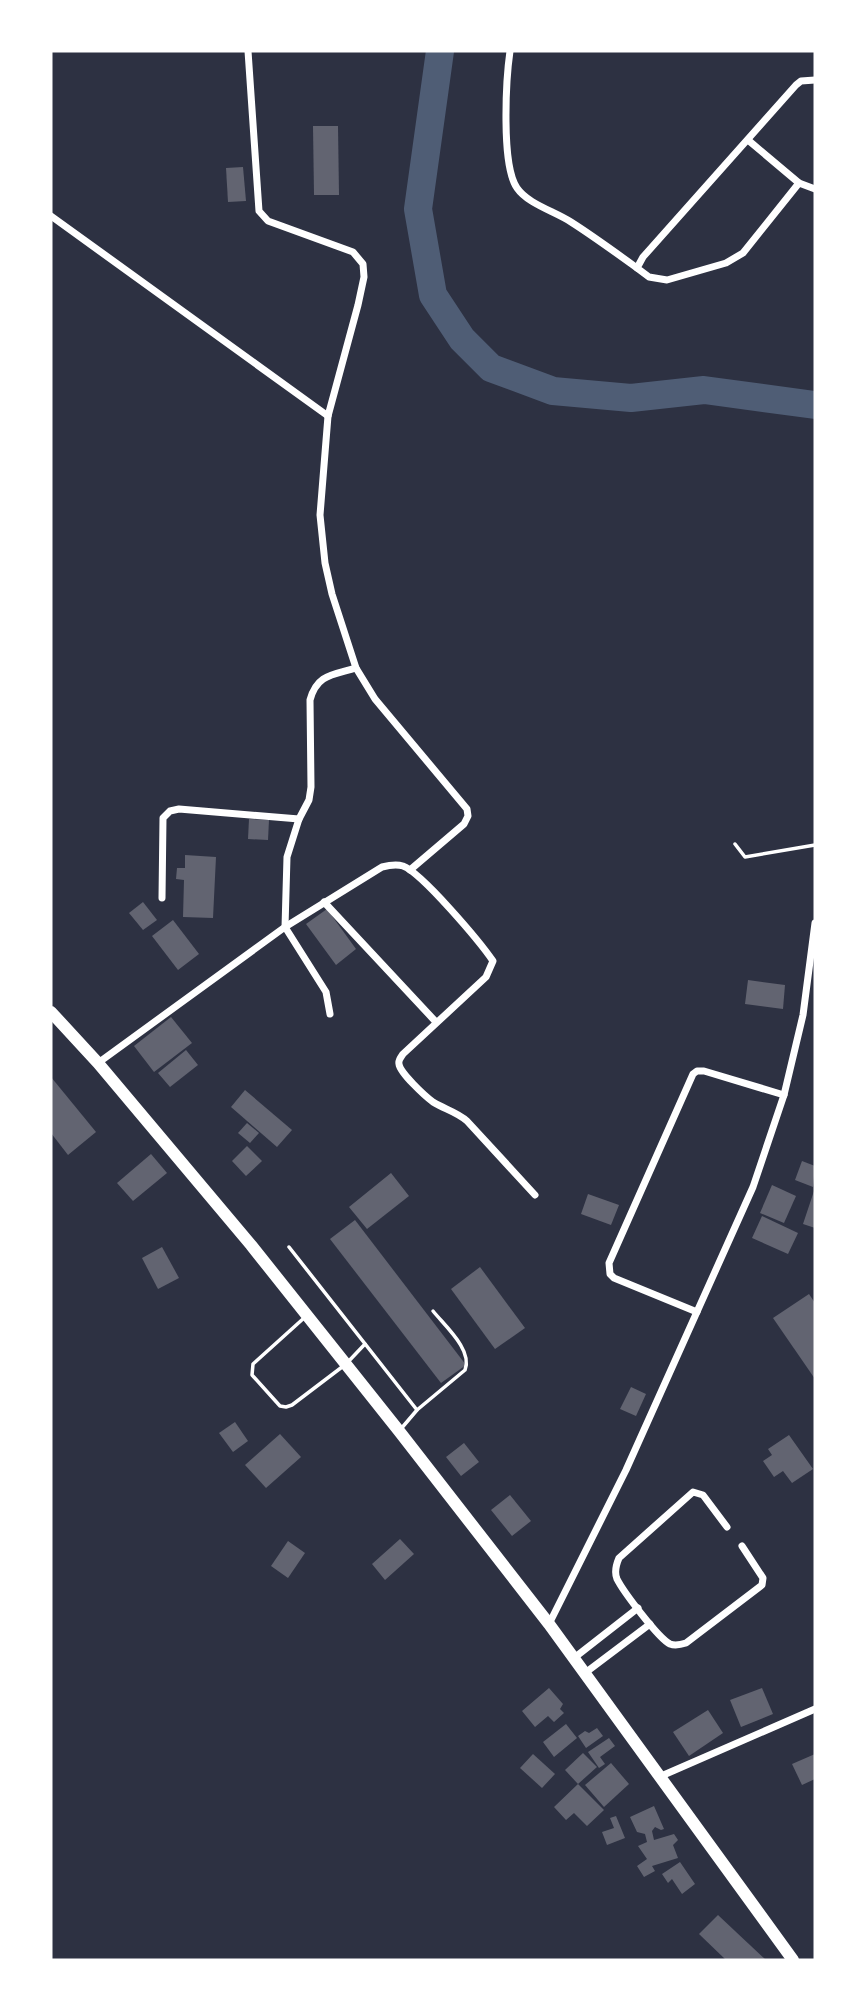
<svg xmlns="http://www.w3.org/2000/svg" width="866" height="2011" viewBox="0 0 866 2011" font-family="'Asap Condensed',sans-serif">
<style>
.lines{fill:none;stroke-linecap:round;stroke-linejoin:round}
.river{stroke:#4f5d75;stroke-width:28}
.building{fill:#626471}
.service{stroke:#fff;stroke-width:3.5}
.minor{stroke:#fff;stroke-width:7}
.trunk{stroke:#fff;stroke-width:12}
</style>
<rect width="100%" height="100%" fill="#2d3142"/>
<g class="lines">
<!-- river -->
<path class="river" d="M440,51L418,209L433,295L462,339L491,368L553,391L631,398L704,390L815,405"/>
</g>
<!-- building -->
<g class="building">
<path d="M313,126H338L339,195H314Z"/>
<path d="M243,167L246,201L228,202L226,168Z"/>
<path d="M249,819L269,820L268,840L248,839Z"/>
<path d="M185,855L216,857L213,918L183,917L184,880L176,879L177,868H185Z"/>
<path d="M143,902L157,920L143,930L129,913Z"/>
<path d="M327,909L356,949L336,965L306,924Z"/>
<path d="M173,920L199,954L178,970L152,936Z"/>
<path d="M748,980L785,985L783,1009L745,1004Z"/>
<path d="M171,1017L192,1043L154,1072L134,1046Z"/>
<path d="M186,1050L198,1065L170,1087L158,1073Z"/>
<path d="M51,1077L96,1132L68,1155L51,1133Z"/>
<path d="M245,1090L292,1130L277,1147L231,1107Z"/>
<path d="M247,1123L259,1133L250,1143L238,1133Z"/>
<path d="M247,1146L262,1161L246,1176L232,1161Z"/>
<path d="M151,1154L167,1173L133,1201L117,1183Z"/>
<path d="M802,1161L815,1166L813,1187L795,1180Z"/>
<path d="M391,1173L409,1196L367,1229L349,1207Z"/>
<path d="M772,1185L796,1196L784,1223L760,1213Z"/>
<path d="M815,1188V1228L803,1224Z"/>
<path d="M588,1194L619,1205L611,1225L581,1214Z"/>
<path d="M762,1216L798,1233L788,1254L752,1238Z"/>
<path d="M355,1220L466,1365L441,1383L330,1239Z"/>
<path d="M162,1247L179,1278L158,1289L142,1258Z"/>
<path d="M480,1267L525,1328L495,1349L451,1289Z"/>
<path d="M809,1294L815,1303V1379L773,1318Z"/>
<path d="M631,1387L646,1394L636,1416L620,1409Z"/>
<path d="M235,1422L248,1441L233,1452L219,1433Z"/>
<path d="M280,1434L301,1457L266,1488L245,1465Z"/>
<path d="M789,1435L813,1469L792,1483L783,1471L774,1477L763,1461L772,1455L768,1449Z"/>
<path d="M464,1443L479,1462L461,1476L446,1457Z"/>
<path d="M510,1495L531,1521L512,1536L491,1510Z"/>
<path d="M400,1539L414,1554L385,1580L372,1564Z"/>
<path d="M288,1541L305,1553L288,1578L271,1566Z"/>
<path d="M549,1688L563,1704L560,1709L564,1713L554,1722L548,1716L535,1727L522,1711Z"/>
<path d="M762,1688L773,1714L741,1727L730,1700Z"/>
<path d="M708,1710L723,1733L689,1756L673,1732Z"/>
<path d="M566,1724L577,1738L554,1757L543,1742Z"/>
<path d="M597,1728L603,1736L586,1748L578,1736L585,1731L589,1733Z"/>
<path d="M609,1738L615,1746L600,1757L605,1764L599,1768L588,1752Z"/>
<path d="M583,1753L597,1767L578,1784L565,1770Z"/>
<path d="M533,1754L555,1774L542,1788L520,1768Z"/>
<path d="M815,1754V1779L802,1785L792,1764Z"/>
<path d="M611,1763L629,1784L604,1807L585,1785Z"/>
<path d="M578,1784L604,1810L587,1826L574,1813L566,1820L554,1807Z"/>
<path d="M654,1806L664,1829L661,1830L655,1827L652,1831L654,1840L674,1834L678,1840L673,1845L678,1858L652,1866L655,1871L644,1877L637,1866L647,1859L638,1846L647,1842L645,1834L637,1832L630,1817Z"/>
<path d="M616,1816L625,1838L607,1845L602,1832L614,1828L610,1818Z"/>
<path d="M680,1862L695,1884L682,1894L672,1879L668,1883L662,1874Z"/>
<path d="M718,1915L766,1960H726L699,1934Z"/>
</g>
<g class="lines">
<!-- service -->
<g class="service">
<path d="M735,844L745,857L815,845"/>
<path d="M289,1247L417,1410L400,1430"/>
<path d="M304,1318L253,1364L252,1375L280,1406L286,1407L292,1405L346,1364L365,1344"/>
<path d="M417,1410L465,1370C473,1350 445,1326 433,1311"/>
</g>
<!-- minor -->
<g class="minor">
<path d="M248,51L259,211L268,221L353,252L363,264L364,277L358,305L328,416L320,515L325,563L332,594L356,668L375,699L467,809L468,816L464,824L410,870"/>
<path d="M510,51C506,79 501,165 517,188C528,204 554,211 571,222C593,236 615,252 637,268"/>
<path d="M748,140L799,183L815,189"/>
<path d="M799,183L743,253L726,263L667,280L649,277L637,268L643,257L796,85L801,81L815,80"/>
<path d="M51,216L328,416"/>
<path d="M162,898L163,818L170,811L179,809L299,819"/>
<path d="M324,902L436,1022"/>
<path d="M330,1014L326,992L285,927L287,857L299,819L309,800L311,787L310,700C317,674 333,675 356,668"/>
<path d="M98,1063L285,927L382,867C390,865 396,864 403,866C422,873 480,942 493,961L486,977L403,1054C401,1057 398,1060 399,1064C400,1073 425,1096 433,1102C444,1109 457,1112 467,1121L535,1195"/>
<path d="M697,1312L614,1278L610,1274L609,1263L693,1074L697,1071H704L784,1095"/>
<path d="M727,1527L703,1495L693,1492L619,1558C616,1565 614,1572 617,1579C623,1591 658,1638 670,1644C675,1646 680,1645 686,1643L762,1585L763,1578L742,1546"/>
<path d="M549,1624L626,1470L753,1187L784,1095L803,1015L815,923"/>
<path d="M574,1658L638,1608"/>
<path d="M585,1673L650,1624"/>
<path d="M659,1777L815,1709"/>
</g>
<!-- trunk -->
<path class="trunk" d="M51,1012L98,1063L251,1245L399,1431L549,1624L793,1960"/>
</g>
<!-- border -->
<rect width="866" height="2011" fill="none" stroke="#ffffff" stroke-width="105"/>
</svg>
